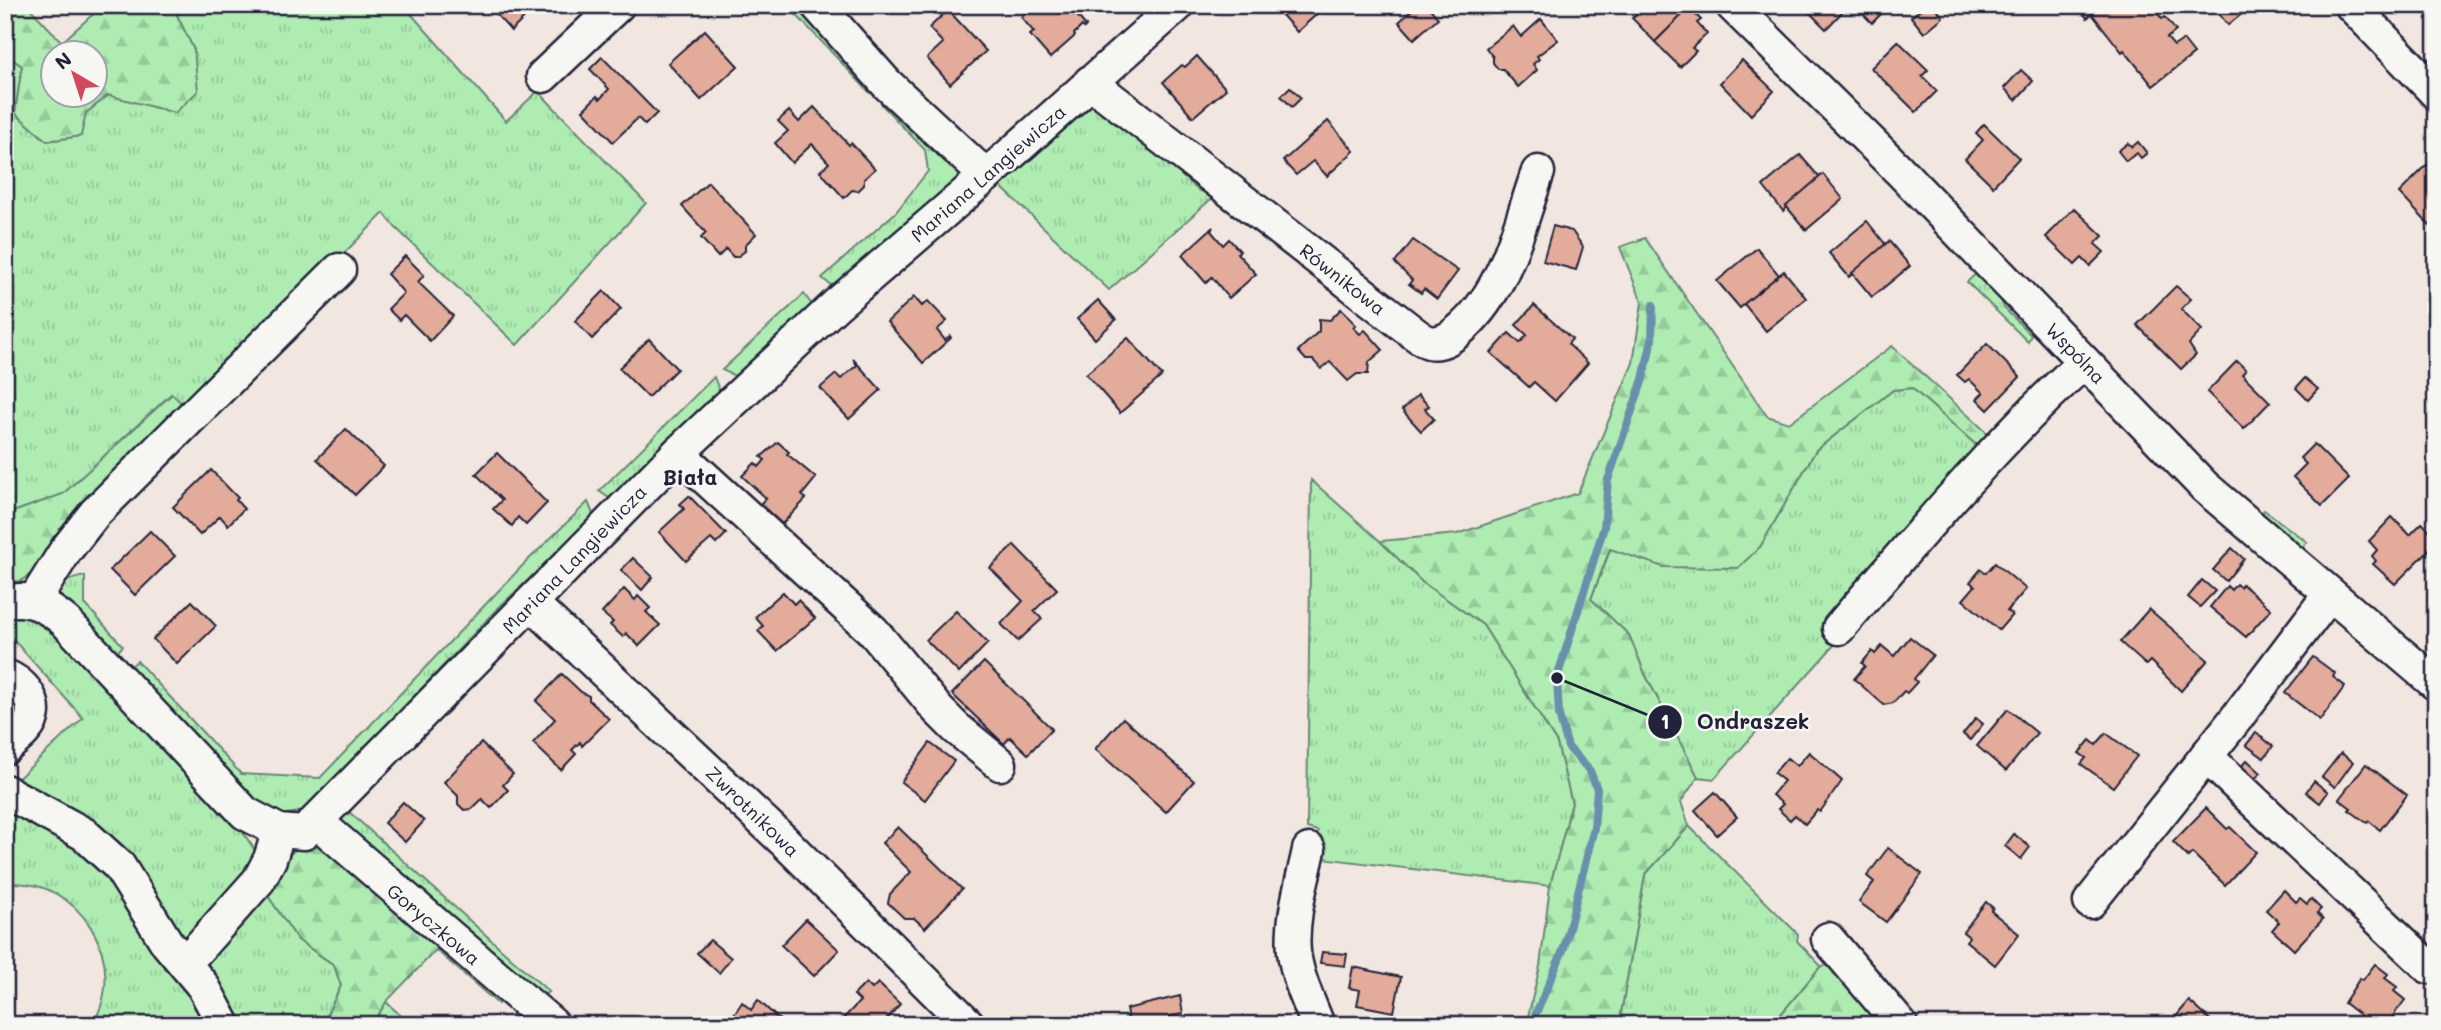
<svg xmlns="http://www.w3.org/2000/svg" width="2441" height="1030" viewBox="0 0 2441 1030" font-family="Mali,sans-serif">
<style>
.grass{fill:url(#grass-tufts);stroke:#688776;stroke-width:2}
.forest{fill:url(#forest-firs);stroke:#688776;stroke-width:2;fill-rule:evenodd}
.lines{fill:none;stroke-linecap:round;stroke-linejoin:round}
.stream{stroke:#6890ac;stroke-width:8}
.building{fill:#e2ab9a;stroke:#22223b;stroke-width:2}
.minor-casing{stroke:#22223b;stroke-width:37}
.minor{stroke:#f6f6f2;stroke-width:32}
.labels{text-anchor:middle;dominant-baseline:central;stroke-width:5;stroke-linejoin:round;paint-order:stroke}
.street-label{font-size:19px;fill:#22223b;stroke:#f6f6f2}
.neighbourhood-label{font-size:21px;font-weight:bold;fill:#22223b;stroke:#f6f6f2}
.leader{fill:none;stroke:#22223b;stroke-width:2.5}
.callout-dot{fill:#22223b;stroke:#f6f6f2;stroke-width:2.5}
.mark-label{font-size:21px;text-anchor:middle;font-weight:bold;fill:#fff}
.callout-label{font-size:21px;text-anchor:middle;font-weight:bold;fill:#22223b;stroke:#f6f6f2;stroke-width:5;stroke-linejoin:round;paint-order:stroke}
</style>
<defs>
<pattern id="grass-tufts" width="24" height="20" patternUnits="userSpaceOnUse" patternTransform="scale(1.75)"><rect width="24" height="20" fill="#aeecb2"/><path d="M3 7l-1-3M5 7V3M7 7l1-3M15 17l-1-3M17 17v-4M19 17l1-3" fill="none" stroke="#95ca9a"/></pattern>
<pattern id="forest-firs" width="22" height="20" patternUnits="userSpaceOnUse" patternTransform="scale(1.75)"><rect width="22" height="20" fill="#aeecb2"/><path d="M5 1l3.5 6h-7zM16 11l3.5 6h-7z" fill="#95ca9a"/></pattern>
</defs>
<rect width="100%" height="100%" fill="#f2e7e0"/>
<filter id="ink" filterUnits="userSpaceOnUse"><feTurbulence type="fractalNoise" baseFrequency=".0143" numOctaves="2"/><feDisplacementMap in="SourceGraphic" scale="14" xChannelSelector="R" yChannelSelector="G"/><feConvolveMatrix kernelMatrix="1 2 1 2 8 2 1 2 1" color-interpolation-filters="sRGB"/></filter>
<g filter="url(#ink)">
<!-- grass -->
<g class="grass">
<path d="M172,5H406L405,7L506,121L538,91L646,203L517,345L395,227L384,213L189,410L171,394L63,494L5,515V54L22,66L15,113L47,141L80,136L86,113L109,95L175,113L194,50Z"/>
<path d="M787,5H808L872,89L870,93Z"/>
<path d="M886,104L963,172L961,182L838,291L822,278L896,212L928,171L925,150L882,105Z"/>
<path d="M1087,104L1101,105L1170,161L1182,176L1199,191L1219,192L1109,290L995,181Z"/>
<path d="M1979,271L1997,289L2004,308L2031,335L2028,342L1967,282Z"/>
<path d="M804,294L812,305L813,312L744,375L735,376L722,370Z"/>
<path d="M714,377L719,390L716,401L612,500L599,491Z"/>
<path d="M1912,388L1983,451L1836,643L1714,779L1698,777L1645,674L1629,635L1591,599L1611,548L1664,567L1760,547L1816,450L1893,390Z"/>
<path d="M1311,480L1380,541L1422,582L1483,625L1557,743L1572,803L1550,886L1314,857L1318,831L1307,828Z"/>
<path d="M588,502L593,514L592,521L498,608L314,802L299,812L281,815L249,801L125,671L137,661L241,774L320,778L524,564Z"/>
<path d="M2264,510L2307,542L2297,553L2257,520Z"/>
<path d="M85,576V604L123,646L113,657L62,602C51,583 70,579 85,576Z"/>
<path d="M13,611L45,620L232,816L256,852L258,862L183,944L11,785L83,718L11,637L5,642V613Z"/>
<path d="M5,799L102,861L212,1025H92C131,963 80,875 5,884Z"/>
<path d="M347,810L549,992L537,998L342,829L340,819Z"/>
<path d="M1689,826L1798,934L1797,941L1821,966L1772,1025H1619L1645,875Z"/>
<path d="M264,890L298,940L334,965L341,986L322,1025H235L209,972L206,964L209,953Z"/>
<path d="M441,939L504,994L498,1004L436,950Z"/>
<path d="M386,1002L411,1025H372Z"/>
</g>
<!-- forest -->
<g class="forest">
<path d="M5,5H27L62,42L103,5H172L194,50L198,91L175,113L108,95L86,113L81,136L47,141L15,113L22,66L5,54ZM52,52H94V94H52Z"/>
<path d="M1645,238L1767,416L1789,423L1892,346L1994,439L1983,451L1912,388L1893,390L1816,450L1760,547L1738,568L1664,567L1610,549L1591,599L1629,635L1645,674L1698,777L1681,802L1689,826L1645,875L1619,1025H1526L1540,966L1550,886L1572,803L1557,743L1483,625L1422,582L1380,541L1457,534L1578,493L1633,363L1642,302L1620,247Z"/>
<path d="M172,394L189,410L38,569L22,580L5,585V557L14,547L5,540V515L63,494Z"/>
<path d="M302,844L316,845L335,853L441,939L436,950L386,1002L372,1025H322L341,986L334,965L298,940L264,890L288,856Z"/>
<path d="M1844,965L1893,1025H1772L1821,966Z"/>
</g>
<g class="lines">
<!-- stream -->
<path class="stream" d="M1531,1025L1564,948L1594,828L1597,789L1590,771L1568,747L1559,715L1557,678L1604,527L1608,480L1643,379L1652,340L1653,305"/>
</g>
<!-- building -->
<g class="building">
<path d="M488,5H538L511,31Z"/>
<path d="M1034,5H1068L1086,26L1084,28L1082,26L1074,34L1075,36L1050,58L1030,35L1034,32L1021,17Z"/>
<path d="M1273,5H1327L1297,32Z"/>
<path d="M1417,5H1427L1438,18L1414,39L1399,22Z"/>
<path d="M1645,5H1686L1689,8L1655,42L1632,18Z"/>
<path d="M1802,5H1843L1846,8L1826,29Z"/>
<path d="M1860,5H1884L1887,8L1872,23L1857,8Z"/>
<path d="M1926,5H1933L1943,17L1924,33L1911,17Z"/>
<path d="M2077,5H2137L2141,11L2151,5L2162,19L2165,17L2176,31L2167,38L2174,46L2183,40L2194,54L2153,86L2124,50L2122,52L2092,14L2087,18Z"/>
<path d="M2212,5H2253L2228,25Z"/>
<path d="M1689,8L1701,20L1697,23L1707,34L1692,48L1696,51L1680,67L1655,42Z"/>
<path d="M948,10L986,51L950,84L927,58L943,43L929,28Z"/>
<path d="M1541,19L1558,40L1537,56L1539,59L1533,64L1537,70L1518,87L1503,69H1498L1493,63V57L1486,48L1513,26L1521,37Z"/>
<path d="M705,30L738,66L701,100L668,63Z"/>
<path d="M1898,41L1928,70L1922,76L1937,91L1916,112L1871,68Z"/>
<path d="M1197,56L1226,89L1193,117L1163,82L1182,65L1185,67Z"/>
<path d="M602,57L657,113L645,125L638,118L613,142L583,110L597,96L600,99L609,89L590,69Z"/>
<path d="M1742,60L1774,91L1751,115L1720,83Z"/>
<path d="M2021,70L2033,81L2016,100L2004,88Z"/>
<path d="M1290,87L1301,98L1292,107L1281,96Z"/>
<path d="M814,107L849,145L851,143L875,169L864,179V185L858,191L852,190L844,198L820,171L829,163L812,144L792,163L775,143L788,131L778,121L789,111L799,122Z"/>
<path d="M1328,121L1354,151L1327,176L1313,161L1296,175L1283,161Z"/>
<path d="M1984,124L2019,158L1993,186L1965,159L1983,140L1976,133Z"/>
<path d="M2138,142L2147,153L2141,158L2137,153L2126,161L2118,151L2128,143L2132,147Z"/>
<path d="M1800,155L1820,178L1783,211L1763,186Z"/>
<path d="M2435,157L2436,228L2434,230L2399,193Z"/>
<path d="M1823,174L1843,199L1806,230L1786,206Z"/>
<path d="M708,182L756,234L745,245V251L737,257H733L726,249L718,257L701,238L706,233L682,206Z"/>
<path d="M2074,208L2103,236L2095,244L2104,252L2090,266L2082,258L2075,265L2046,237Z"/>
<path d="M1867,221L1886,245L1849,277L1829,253Z"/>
<path d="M1553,226L1572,231L1583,247L1576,270L1543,261Z"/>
<path d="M1213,227L1211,231L1223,245L1229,239L1240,251L1237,253L1256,274L1229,298L1212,277L1206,283L1182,255Z"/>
<path d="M1413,240L1458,271L1437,299L1424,289L1421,293L1409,284L1412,280L1395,263Z"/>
<path d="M1889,241L1910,266L1872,297L1852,273Z"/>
<path d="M1757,248L1779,275L1740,308L1717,281Z"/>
<path d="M405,256L424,275L418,282L453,316L430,341L404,315L399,320L388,309L404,293L387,274Z"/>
<path d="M1784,271L1806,298L1766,331L1744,304Z"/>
<path d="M2176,286L2191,299L2181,309L2202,330L2189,344L2196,355L2181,369L2137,325Z"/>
<path d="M604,291L621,309L592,339L575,321Z"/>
<path d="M914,297L922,306L928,301L947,321L937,330L945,340L950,336L951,338L923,363L887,322Z"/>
<path d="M1098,300L1116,320L1095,339L1077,319Z"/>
<path d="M1534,305L1572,339L1568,344L1588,363L1555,401L1534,382L1529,387L1491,353L1509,333L1520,343L1527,335L1516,325Z"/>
<path d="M1341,309L1356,325L1353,327L1360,334L1365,330L1383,350L1369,362L1368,374H1357L1348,381L1330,362L1321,369L1313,360H1306L1298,351L1319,331V319L1330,320Z"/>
<path d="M1128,338L1162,376L1120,413L1086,374Z"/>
<path d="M649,339L677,369L648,397L619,368Z"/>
<path d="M1987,344L2020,377L1988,410L1977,399L1983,393L1969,379L1965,382L1957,375Z"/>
<path d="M853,359L881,390L849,419L820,388L836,374L841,379L857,365Z"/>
<path d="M2237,361L2246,370L2242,374L2270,402L2244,429L2207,392Z"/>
<path d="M2305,378L2318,389L2308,400L2296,388Z"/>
<path d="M1418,395L1429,406L1425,409L1434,419L1421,431L1402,410Z"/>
<path d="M346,429L384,466L355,495L317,459Z"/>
<path d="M778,442L789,452L787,454L816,478L802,495L806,499L782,524L760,504L766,498L742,476L755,463L759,467L765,460L761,457Z"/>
<path d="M2314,444L2349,479L2322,506L2293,477L2306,464L2300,458Z"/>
<path d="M497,453L547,503L526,525L518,517L512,526L493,509L502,500L476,474Z"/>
<path d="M211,470L238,498L236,500L244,509L228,525L220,516L200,535L173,507Z"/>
<path d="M689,496L726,534L716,544L711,539L686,561L659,532L684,509L680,504Z"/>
<path d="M2392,517L2410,535L2422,523L2436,537V541L2427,552L2395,584L2373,564L2376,561L2372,556L2377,550L2369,541Z"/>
<path d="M150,531L175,556L135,595L110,570Z"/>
<path d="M1014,545L1057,589L1034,611L1042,619L1018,641L1001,624L1023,601L990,568Z"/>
<path d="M2232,548L2244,559L2226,581L2213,570Z"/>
<path d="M633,558L653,577L642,590L621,570Z"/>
<path d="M1995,563L2026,589L2007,611L2012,615L1999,630L1963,600L1975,586L1970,582L1981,569L1986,573Z"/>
<path d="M2202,580L2215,591L2200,607L2188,597Z"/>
<path d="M2236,584L2240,587L2242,584L2271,609L2246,637L2210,607L2227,586L2231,590Z"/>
<path d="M624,589L635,600L638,596L650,608L646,612L660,625L639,646L626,633L623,637L610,625L613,622L602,613Z"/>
<path d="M783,592L794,604L798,600L815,618L777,651L758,631L763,626L755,617Z"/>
<path d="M192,601L216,626L177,664L153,639Z"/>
<path d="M2149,609L2208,660L2181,691L2150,661L2146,665L2120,642Z"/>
<path d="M956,611L988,643L959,673L926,640Z"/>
<path d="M1910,637L1933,655L1914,679L1917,682L1907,693L1904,691L1893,703L1884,705L1854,679L1865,666L1862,663L1872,651L1875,654L1882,646L1894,656Z"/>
<path d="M2313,657L2335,673L2333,677L2345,686L2320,720L2285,693Z"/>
<path d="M984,662L1052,729L1028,754L1010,737L1004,744L952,694Z"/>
<path d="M562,674L581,692L589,696V700L609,719L582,746L580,742L572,750L576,754L561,770L533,743L555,719L536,701Z"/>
<path d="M2008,709L2037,733L2006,771L1977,746Z"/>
<path d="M1123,718L1194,781L1166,812L1095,749Z"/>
<path d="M1976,718L1983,724L1970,740L1963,734Z"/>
<path d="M2106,733L2137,756L2113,787L2081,764L2086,758L2079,753L2090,740L2096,745Z"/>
<path d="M2256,733L2273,746L2264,758L2246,745Z"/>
<path d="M481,743L513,774L503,785L508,790L491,808L482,799L472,809L464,810L458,804V796L444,782Z"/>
<path d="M930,743L954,761L925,800L901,782Z"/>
<path d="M1809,752L1842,781L1820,812L1817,810L1805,824L1795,815L1790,820L1778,809L1783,804L1772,795L1784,781L1774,773L1787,758L1797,766Z"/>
<path d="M2341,753L2353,762L2335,787L2322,777Z"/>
<path d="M2247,760L2261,773L2251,782L2238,770Z"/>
<path d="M2366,764L2407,795L2380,830L2369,821L2367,823L2349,810L2351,808L2339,799Z"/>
<path d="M2314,781L2328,792L2320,803L2306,792Z"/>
<path d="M1715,792L1737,817L1717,835L1695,810Z"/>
<path d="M403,802L424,821L405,842L384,823Z"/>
<path d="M2206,808L2227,829L2230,827L2256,852L2225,885L2192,853L2188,857L2173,842Z"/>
<path d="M898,827L962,889L925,928L914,918H904L888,903L890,894L911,872L882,843Z"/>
<path d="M2014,834L2030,847L2021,859L2005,846Z"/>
<path d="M1888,848L1922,874L1886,922L1859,902L1874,882L1867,876Z"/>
<path d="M2284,890L2296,902L2300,898L2307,904L2311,899L2321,909L2317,913L2323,919L2294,950L2272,930L2279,922L2266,910Z"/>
<path d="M1986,902L1993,908L1991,911L2019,934L1995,965L1966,941L1969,937L1963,932Z"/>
<path d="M806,919L839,950L814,976L781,945Z"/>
<path d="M710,940L731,958L719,973L697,953Z"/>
<path d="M1322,952L1347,954L1345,966L1320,963Z"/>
<path d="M2375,964L2388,974L2385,978L2397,987L2394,991L2405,1000L2386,1025L2374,1018L2370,1023L2344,1003L2360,978L2363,980Z"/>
<path d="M1353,967L1401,977L1394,1012L1357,1005L1360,990L1349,988Z"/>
<path d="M866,983L872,989L878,983L900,1004L887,1019L893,1025H843L840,1022L860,1001L854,995Z"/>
<path d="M1180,996L1183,1014L1170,1016L1172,1025H1129L1126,1009Z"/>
<path d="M758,1000L785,1025H727L742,1002L751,1010Z"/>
<path d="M2189,1001L2216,1025H2169Z"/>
</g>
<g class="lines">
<!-- minor casing -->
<g class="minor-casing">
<g id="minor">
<path d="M817,5L887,84L986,176"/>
<path d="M1732,5L1898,169L2205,487L2436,684"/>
<path d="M2351,5L2436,93"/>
<path d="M543,76L618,5"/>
<path d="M1090,82L1415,334C1419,337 1425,341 1429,342C1443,345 1454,335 1463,327C1506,288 1519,226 1538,172"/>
<path d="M678,453L873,631L938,710L956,728L1000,764"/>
<path d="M34,601L66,550L95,513L339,270"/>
<path d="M5,602C30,595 48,607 66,622L245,813L279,831L304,833L678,453L836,305L986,176L1178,5"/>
<path d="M531,603L784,841L969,1025"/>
<path d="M1839,628C1918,536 1995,444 2084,362"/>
<path d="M5,676C26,683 43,709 26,729C21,736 12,742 5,748"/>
<path d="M2206,756L2429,967"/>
<path d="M5,791L84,834L119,866L167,943L203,986L224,1025"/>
<path d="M316,821L553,1025"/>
<path d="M1309,850C1302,883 1291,918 1294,952C1297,977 1309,1002 1318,1025"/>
<path d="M2090,902L2235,720L2330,594"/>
<path d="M1828,939L1901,1025"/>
<path d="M186,962L259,880L270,859L279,831"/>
</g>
</g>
<!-- minor -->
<use href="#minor" class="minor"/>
</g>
</g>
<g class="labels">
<!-- street labels -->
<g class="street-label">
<text transform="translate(988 173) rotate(-41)">Mariana Langiewicza</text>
<text transform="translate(1343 279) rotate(38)">Równikowa</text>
<text transform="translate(2076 353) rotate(46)">Wspólna</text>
<text transform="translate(574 559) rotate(-46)">Mariana Langiewicza</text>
<text transform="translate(753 811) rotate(44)">Zwrotnikowa</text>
<text transform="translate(434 924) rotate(40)">Goryczkowa</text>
</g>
<!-- neighbourhood labels -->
<g class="neighbourhood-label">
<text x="690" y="476">Biała</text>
</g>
</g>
<!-- callouts -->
<path class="leader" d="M1557 678L1665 722"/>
<g class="callout-dot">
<circle cx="1557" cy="678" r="7"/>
<circle cx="1665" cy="722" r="18"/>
</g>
<g class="mark-label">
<text x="1665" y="729">1</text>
</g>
<g class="callout-label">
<text x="1753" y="729">Ondraszek</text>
</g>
<!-- margin -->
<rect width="2441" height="1030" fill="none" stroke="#f6f6f2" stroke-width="28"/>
<rect x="14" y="14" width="2413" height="1002" fill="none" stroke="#22223b" stroke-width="2.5" filter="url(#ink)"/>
<!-- north arrow -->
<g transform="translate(74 74) rotate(321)"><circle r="33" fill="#f6f6f2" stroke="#a1a1a9" stroke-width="2"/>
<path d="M0-5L12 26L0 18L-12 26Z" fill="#d1495b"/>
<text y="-10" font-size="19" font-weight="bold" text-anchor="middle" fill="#22223b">N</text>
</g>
</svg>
